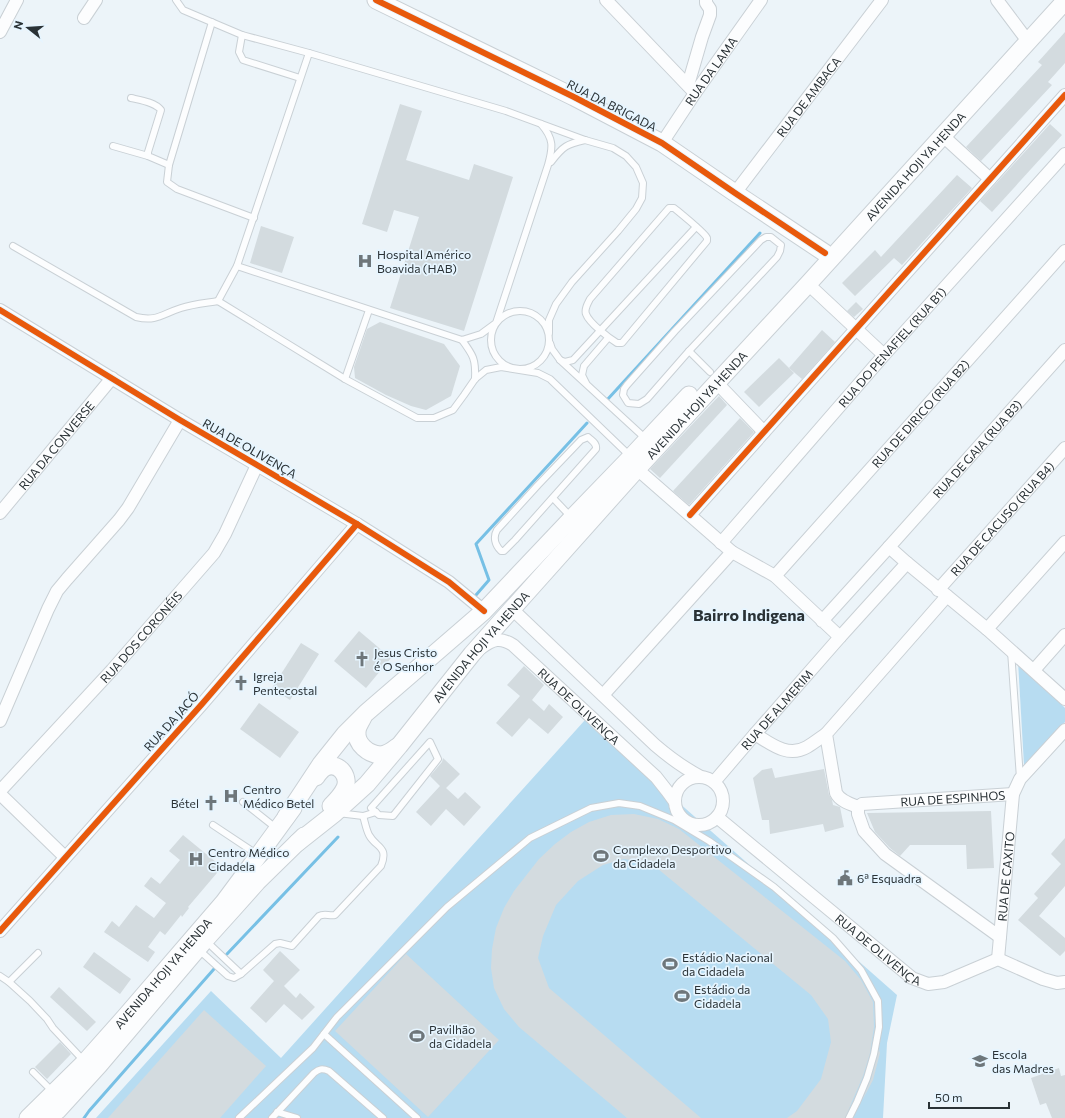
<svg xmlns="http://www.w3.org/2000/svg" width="1065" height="1118" viewBox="0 0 1065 1118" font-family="Commissioner,sans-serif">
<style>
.green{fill:#b7dcf1}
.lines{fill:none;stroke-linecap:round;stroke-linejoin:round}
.stream{stroke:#77c0e5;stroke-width:3}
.building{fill:#d3dbdf}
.lane-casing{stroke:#c9d0d5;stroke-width:8}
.street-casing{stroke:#c9d0d5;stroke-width:14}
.secondary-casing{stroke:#c9d0d5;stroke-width:19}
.lane{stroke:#fcfdfe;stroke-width:6}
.street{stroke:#fcfdfe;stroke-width:12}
.secondary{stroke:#fcfdfe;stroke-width:17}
.cycleway-casing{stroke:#e6f5ff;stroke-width:8}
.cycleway{stroke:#e8590c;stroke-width:6}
.labels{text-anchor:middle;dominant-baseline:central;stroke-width:3.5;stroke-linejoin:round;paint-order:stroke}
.street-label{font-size:12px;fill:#2a3236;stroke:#e6f5ff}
.poi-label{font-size:12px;fill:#2a3236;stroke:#e6f5ff;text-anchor:start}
.district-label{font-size:16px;font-weight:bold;fill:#2a3236;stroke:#e6f5ff}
</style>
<rect width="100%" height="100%" fill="#ecf4f9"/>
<!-- green -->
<g class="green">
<path d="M1018,661L1065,708V722L1024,765Z"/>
<path d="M585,720L897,995L887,1043L883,1118H96L211,991L281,1058Z"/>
</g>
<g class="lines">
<!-- stream -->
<g class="stream">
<path d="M607,400L760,233"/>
<path d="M476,595L489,580L476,544L587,423"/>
<path d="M227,954L338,837"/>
<path d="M84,1118L89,1111L214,969"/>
</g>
</g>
<!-- building -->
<g class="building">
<path d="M1065,32V63L1048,82L1052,85L981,161L966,147L1042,65L1038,62Z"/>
<path d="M400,104L422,111L406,160L469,180L474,164L513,177L464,331L390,308L419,217L394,210L387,232L362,224Z"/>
<path d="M1050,124L1062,135L992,212L980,201Z"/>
<path d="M957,175L972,188L902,265L894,258L855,296L842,283L875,250L881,257Z"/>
<path d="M261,226L294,237L282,273L250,263Z"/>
<path d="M856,302L863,309L854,317L847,311Z"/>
<path d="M380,322L444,344L460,366L451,396L426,410L411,406L386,395L355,378L354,367L367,329Z"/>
<path d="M822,330L835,342L802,379L789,368Z"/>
<path d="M779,358L794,373L759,407L744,392Z"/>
<path d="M719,396L727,405L660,478L650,469Z"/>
<path d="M740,418L754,432L689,505L673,491Z"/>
<path d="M359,631L391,658L366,688L334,661Z"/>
<path d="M301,643L319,654L290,700L272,688Z"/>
<path d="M524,666L544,685L532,700L544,711L549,704L563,717L548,734L529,718L512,737L496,723L520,696L507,685Z"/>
<path d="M259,703L299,732L280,758L240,729Z"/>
<path d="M443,758L460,774L446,788L458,799L465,792L481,807L464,826L446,809L431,826L416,812L440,786L430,776L442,762Z"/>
<path d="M772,768L775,778L824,769L829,795L832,800L833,805L840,807L844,827L825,832L823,824L770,834L769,820H762L753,778L762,770Z"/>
<path d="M991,811L994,868L967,869L966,845H910L900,856L890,848L875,832L867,813Z"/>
<path d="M634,814L658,819L679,829L845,961L861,980L873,1002L874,1027L870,1053L863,1076L845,1118H787L797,1111L821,1079L831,1042L828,1019L811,995L652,864L624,859L603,865L578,881L556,905L543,936L538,958L549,988L701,1118H627L519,1027L504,1009L494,988L491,968L492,949L496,928L504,908L514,891L539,859L555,844L571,832L589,822L611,815Z"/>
<path d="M183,835L222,867L188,907L189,908L182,917L181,915L165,935L160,931L148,947L155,952L148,962L104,932L112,921L119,927L136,905L154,918L166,903L144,886L151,877L160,884L180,860L169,851Z"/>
<path d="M1065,838V886L1039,916L1065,938V951L1060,956L1018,920L1038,898L1034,894L1061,864L1051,854Z"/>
<path d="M280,951L300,970L284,986L296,998L300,993L315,1007L302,1020L284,1004L266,1023L250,1008L274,981L263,970Z"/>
<path d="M94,952L131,979L120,994L83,967Z"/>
<path d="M406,954L499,1040L428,1117L335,1031Z"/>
<path d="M59,987L96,1022L87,1031L50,997Z"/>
<path d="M204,1010L266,1066L220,1118H108Z"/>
<path d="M60,1042L71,1054L47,1079L35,1067Z"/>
<path d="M879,1049L880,1053L873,1080L862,1101L871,1079Z"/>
<path d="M1059,1068L1061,1076L1065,1075V1118H1052L1046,1103L1040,1105L1031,1078Z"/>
</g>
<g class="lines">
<!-- lane casing -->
<g class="lane-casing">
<g id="lane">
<path d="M176,0L183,10L242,35L309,53"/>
<path d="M212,22L169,165L167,182L177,189L254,218"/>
<path d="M242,35L239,52L243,60L300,78"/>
<path d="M131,98C140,100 155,102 161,110L148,152V156L169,165"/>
<path d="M113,146L148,156"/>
<path d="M551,162C563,146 567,144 585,140"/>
<path d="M669,208H674C680,213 705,233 707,238C707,239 707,240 707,241L622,343H617C609,338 589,323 586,314C584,309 588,303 590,299Z"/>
<path d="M766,237H771L781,245L780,251L777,257L689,351L647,399L639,404L628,403L623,395L624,389L627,385L675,331L761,240Z"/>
<path d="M13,246L136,317C157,322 162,314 181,308C193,304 206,303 218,301L345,379L417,418H434L453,410L464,395L475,379L486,370L501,367L538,373L550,379L630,456"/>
<path d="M237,266L309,53L506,111L585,140L613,148L626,156L636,167L643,183L642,198L636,209L618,231L572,282L556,304L549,320V333"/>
<path d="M218,301L237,266L462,340L481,334L496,323L548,165C553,147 554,139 541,124"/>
<circle cx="520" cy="340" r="29"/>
<path d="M462,340C473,355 476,359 475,379"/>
<path d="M550,343L552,349L560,360L646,439"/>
<path d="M689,351L710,372"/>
<path d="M560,360L565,362L573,360L696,227"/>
<path d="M345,379L369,310"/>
<path d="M586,383L582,375L584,366L608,338"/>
<path d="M588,437C592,441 597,443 596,449L515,540L504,551H501C495,545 493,537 497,530L538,485L581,440Z"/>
<path d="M553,498L571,517"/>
<path d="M1011,651L1020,778"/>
<path d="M430,742L438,759L393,816L379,815L371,808Z"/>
<path d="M243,802L276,828"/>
<path d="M338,813L363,816L376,812"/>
<path d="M213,825L258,855"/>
<path d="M205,940L241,974"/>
<path d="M199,950L228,976L234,978L241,974L275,944L280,943L292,946L319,916C324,913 329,916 335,915L381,866C389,846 376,848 369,835C366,829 365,822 363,816"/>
<path d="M0,976L9,982L30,1001L47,1019L53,1028L84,1061"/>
<path d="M9,982L38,953"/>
<path d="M324,1034L417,1118"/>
<path d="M33,1072L53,1092"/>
<path d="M277,1112L297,1118"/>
<path d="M239,1118L313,1048L337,1017L447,907L530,838L591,808L619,803L640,806L674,820L709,841L774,887L833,938L861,970L878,1001L879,1027L874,1054L867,1078L857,1102L849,1118"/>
<path d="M272,1118L314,1073C319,1069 322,1068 329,1071L383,1118"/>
</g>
</g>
<!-- street casing -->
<g class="street-casing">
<g id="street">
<path d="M606,0L695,93"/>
<path d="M997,0L1024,36"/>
<path d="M84,18L96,0"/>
<path d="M0,32L17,0"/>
<path d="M688,85L702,37L710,15V9L706,3V0"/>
<path d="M943,136L990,179"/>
<path id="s1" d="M662,143L695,93L761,0"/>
<path id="s2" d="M735,193L882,0"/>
<path d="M808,284L884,355"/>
<path d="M0,310L180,420L257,465L357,524L449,582L484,611"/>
<path d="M716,382L764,432"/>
<path d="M637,469L732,552L775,576L840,637L907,563L889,547L822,621"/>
<path id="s3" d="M0,513L112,378"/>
<path d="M690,515L1065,95"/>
<path id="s4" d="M721,543L884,355L1065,154"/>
<path id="s5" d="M889,547L1065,350"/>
<path d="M907,563L987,629L1065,699"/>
<path id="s6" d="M775,576L1065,251"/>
<path id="s7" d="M938,590L1065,448"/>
<path d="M512,609L655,745C669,757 684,768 701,777"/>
<path d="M987,629L1065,542"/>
<path id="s8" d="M481,648C493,639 500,637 513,645L656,777L667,791L675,802"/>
<path d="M1034,670L1065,635"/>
<path d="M603,695L732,552"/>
<path d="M0,721L48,609L57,591L67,579L119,520L128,508L180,420"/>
<path d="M755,734C771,744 788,758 807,747C814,743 820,738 826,734"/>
<circle cx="699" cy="801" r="24"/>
<path id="s9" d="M714,782L755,734L840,637"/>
<path id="s10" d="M0,791L112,670L214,553L225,534L257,465"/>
<path d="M0,794L65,857"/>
<path d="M858,807C850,804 840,801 836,793L826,734L947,596"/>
<path d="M858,807V814L864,831L885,854L1000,937"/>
<path id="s11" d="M858,807L862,804L1013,794"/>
<path id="s12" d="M717,817L912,978L928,984L944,982L998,959L1043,979L1057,983L1065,982"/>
<path d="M0,931L202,704L357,524"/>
<path id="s13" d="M998,959L1013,794L1020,779L1065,730"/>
</g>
</g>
<!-- secondary casing -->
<g class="secondary-casing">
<g id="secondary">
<path d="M376,0L574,97L662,143L735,193L825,253"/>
<path d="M363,717C361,722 357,726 357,732C356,744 368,754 380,755C386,755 392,751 397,747"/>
<path d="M316,777C318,774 321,770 324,768C338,760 350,776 345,788C342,795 336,801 331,806"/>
<path d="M286,817L321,764L345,734L366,713L484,611L572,518L631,457L689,395"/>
<path id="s14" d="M297,843L335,813L367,784L399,746L472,654L512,609L637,469L808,284L1065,1"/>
<path id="s15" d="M28,1118L85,1062L125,1017L224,902L250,867L293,808"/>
<path d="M48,1118L58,1110L99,1065L205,940L233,909L257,882L304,836"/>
</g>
</g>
<!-- lane -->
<use href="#lane" class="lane"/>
<!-- street -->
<use href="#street" class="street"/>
<!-- secondary -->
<use href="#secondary" class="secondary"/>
<!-- cycleway casing -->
<g class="cycleway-casing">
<g id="cycleway">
<path d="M376,0L574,97L662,143L735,193L825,253"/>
<path d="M0,310L180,420L257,465L357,524L449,582L484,611"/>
<path d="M690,515L1065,95"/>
<path d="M0,931L202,704L357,524"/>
</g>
</g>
<!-- cycleway -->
<use href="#cycleway" class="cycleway"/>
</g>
<!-- icons -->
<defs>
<g id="hospital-bare" transform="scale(1.2)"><path d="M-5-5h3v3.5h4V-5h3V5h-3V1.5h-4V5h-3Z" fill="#6e767a" stroke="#e6f5ff" stroke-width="2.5" paint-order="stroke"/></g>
<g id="church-bare" transform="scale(1.2)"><path d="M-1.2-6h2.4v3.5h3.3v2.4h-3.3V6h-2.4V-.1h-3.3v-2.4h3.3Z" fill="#6e767a" stroke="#e6f5ff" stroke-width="2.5" paint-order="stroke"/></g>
<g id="stadium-bare" transform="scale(1.2)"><path d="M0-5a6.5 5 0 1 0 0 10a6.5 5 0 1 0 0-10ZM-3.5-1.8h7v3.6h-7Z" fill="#6e767a" stroke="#e6f5ff" stroke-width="2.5" paint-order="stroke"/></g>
<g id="civic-bare" transform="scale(1.2)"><path d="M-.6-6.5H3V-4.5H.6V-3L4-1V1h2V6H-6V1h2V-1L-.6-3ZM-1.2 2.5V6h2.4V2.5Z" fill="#6e767a" stroke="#e6f5ff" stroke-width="2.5" paint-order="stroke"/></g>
<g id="school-bare" transform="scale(1.2)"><path d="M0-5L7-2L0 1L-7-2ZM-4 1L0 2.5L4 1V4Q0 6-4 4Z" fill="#6e767a" stroke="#e6f5ff" stroke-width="2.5" paint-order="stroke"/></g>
</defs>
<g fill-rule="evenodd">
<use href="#hospital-bare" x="365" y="261"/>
<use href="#church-bare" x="362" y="659"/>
<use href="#church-bare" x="241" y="683"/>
<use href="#hospital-bare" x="231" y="796"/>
<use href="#church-bare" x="211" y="803"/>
<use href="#stadium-bare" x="601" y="856"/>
<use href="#hospital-bare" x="196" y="859"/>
<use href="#civic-bare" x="845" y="878"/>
<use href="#stadium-bare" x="670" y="964"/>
<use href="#stadium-bare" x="682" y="996"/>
<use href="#stadium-bare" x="417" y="1036"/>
<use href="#school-bare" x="980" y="1061"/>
</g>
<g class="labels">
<!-- street labels -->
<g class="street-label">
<text stroke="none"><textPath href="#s1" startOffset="87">RUA DA LAMA</textPath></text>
<text stroke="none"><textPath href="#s2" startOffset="121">RUA DE AMBACA</textPath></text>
<text transform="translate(612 105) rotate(27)">RUA DA BRIGADA</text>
<text stroke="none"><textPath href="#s14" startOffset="918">AVENIDA HOJI YA HENDA</textPath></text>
<text stroke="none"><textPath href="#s4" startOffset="260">RUA DO PENAFIEL (RUA B1)</textPath></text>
<text stroke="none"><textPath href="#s14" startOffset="594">AVENIDA HOJI YA HENDA</textPath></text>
<text stroke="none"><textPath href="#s6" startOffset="218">RUA DE DIRICO (RUA B2)</textPath></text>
<text stroke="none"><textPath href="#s3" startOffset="88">RUA DA CONVERSE</textPath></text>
<text transform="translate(250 448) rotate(30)">RUA DE OLIVENÇA</text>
<text stroke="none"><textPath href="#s5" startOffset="132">RUA DE GAIA (RUA B3)</textPath></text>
<text stroke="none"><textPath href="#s7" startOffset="96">RUA DE CACUSO (RUA B4)</textPath></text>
<text stroke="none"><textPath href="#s10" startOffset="209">RUA DOS CORONÉIS</textPath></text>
<text stroke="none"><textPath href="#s14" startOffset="270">AVENIDA HOJI YA HENDA</textPath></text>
<text stroke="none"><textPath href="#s8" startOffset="125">RUA DE OLIVENÇA</textPath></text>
<text stroke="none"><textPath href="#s9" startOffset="96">RUA DE ALMERIM</textPath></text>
<text transform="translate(171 721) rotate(-48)">RUA DA JACÓ</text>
<text stroke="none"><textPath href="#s11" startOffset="96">RUA DE ESPINHOS</textPath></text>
<text stroke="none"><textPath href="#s13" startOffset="83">RUA DE CAXITO</textPath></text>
<text stroke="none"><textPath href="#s12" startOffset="209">RUA DE OLIVENÇA</textPath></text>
<text stroke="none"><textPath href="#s15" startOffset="198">AVENIDA HOJI YA HENDA</textPath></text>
</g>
<!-- poi labels -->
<g class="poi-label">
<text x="377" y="254">Hospital Américo<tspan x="377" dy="14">Boavida (HAB)</tspan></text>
<text x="374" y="652">Jesus Cristo<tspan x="374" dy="14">é O Senhor</tspan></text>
<text x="253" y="676">Igreja<tspan x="253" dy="14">Pentecostal</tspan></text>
<text x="243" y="789">Centro<tspan x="243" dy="14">Médico Betel</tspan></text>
<text x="199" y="803" text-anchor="end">Bétel</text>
<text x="613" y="849">Complexo Desportivo<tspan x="613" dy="14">da Cidadela</tspan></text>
<text x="208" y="852">Centro Médico<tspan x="208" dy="14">Cidadela</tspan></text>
<text x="857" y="878">6ª Esquadra</text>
<text x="682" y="957">Estádio Nacional<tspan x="682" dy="14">da Cidadela</tspan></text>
<text x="694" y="989">Estádio da<tspan x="694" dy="14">Cidadela</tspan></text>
<text x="429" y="1029">Pavilhão<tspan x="429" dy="14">da Cidadela</tspan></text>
<text x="992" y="1054">Escola<tspan x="992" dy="14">das Madres</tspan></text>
</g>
<!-- district labels -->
<g class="district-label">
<text x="749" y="614">Bairro Indigena</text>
</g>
</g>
<!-- north arrow -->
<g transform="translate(28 28) rotate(287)" stroke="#e6f5ff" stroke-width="3" paint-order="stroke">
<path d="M0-3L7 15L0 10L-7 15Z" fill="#2a3236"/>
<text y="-6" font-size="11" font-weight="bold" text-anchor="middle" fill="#2a3236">N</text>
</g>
<!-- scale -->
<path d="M929 1102v6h80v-6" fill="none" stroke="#2a3236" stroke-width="2"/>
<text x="935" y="1102" font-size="12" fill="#2a3236" stroke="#e6f5ff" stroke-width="3" paint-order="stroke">50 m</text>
</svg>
